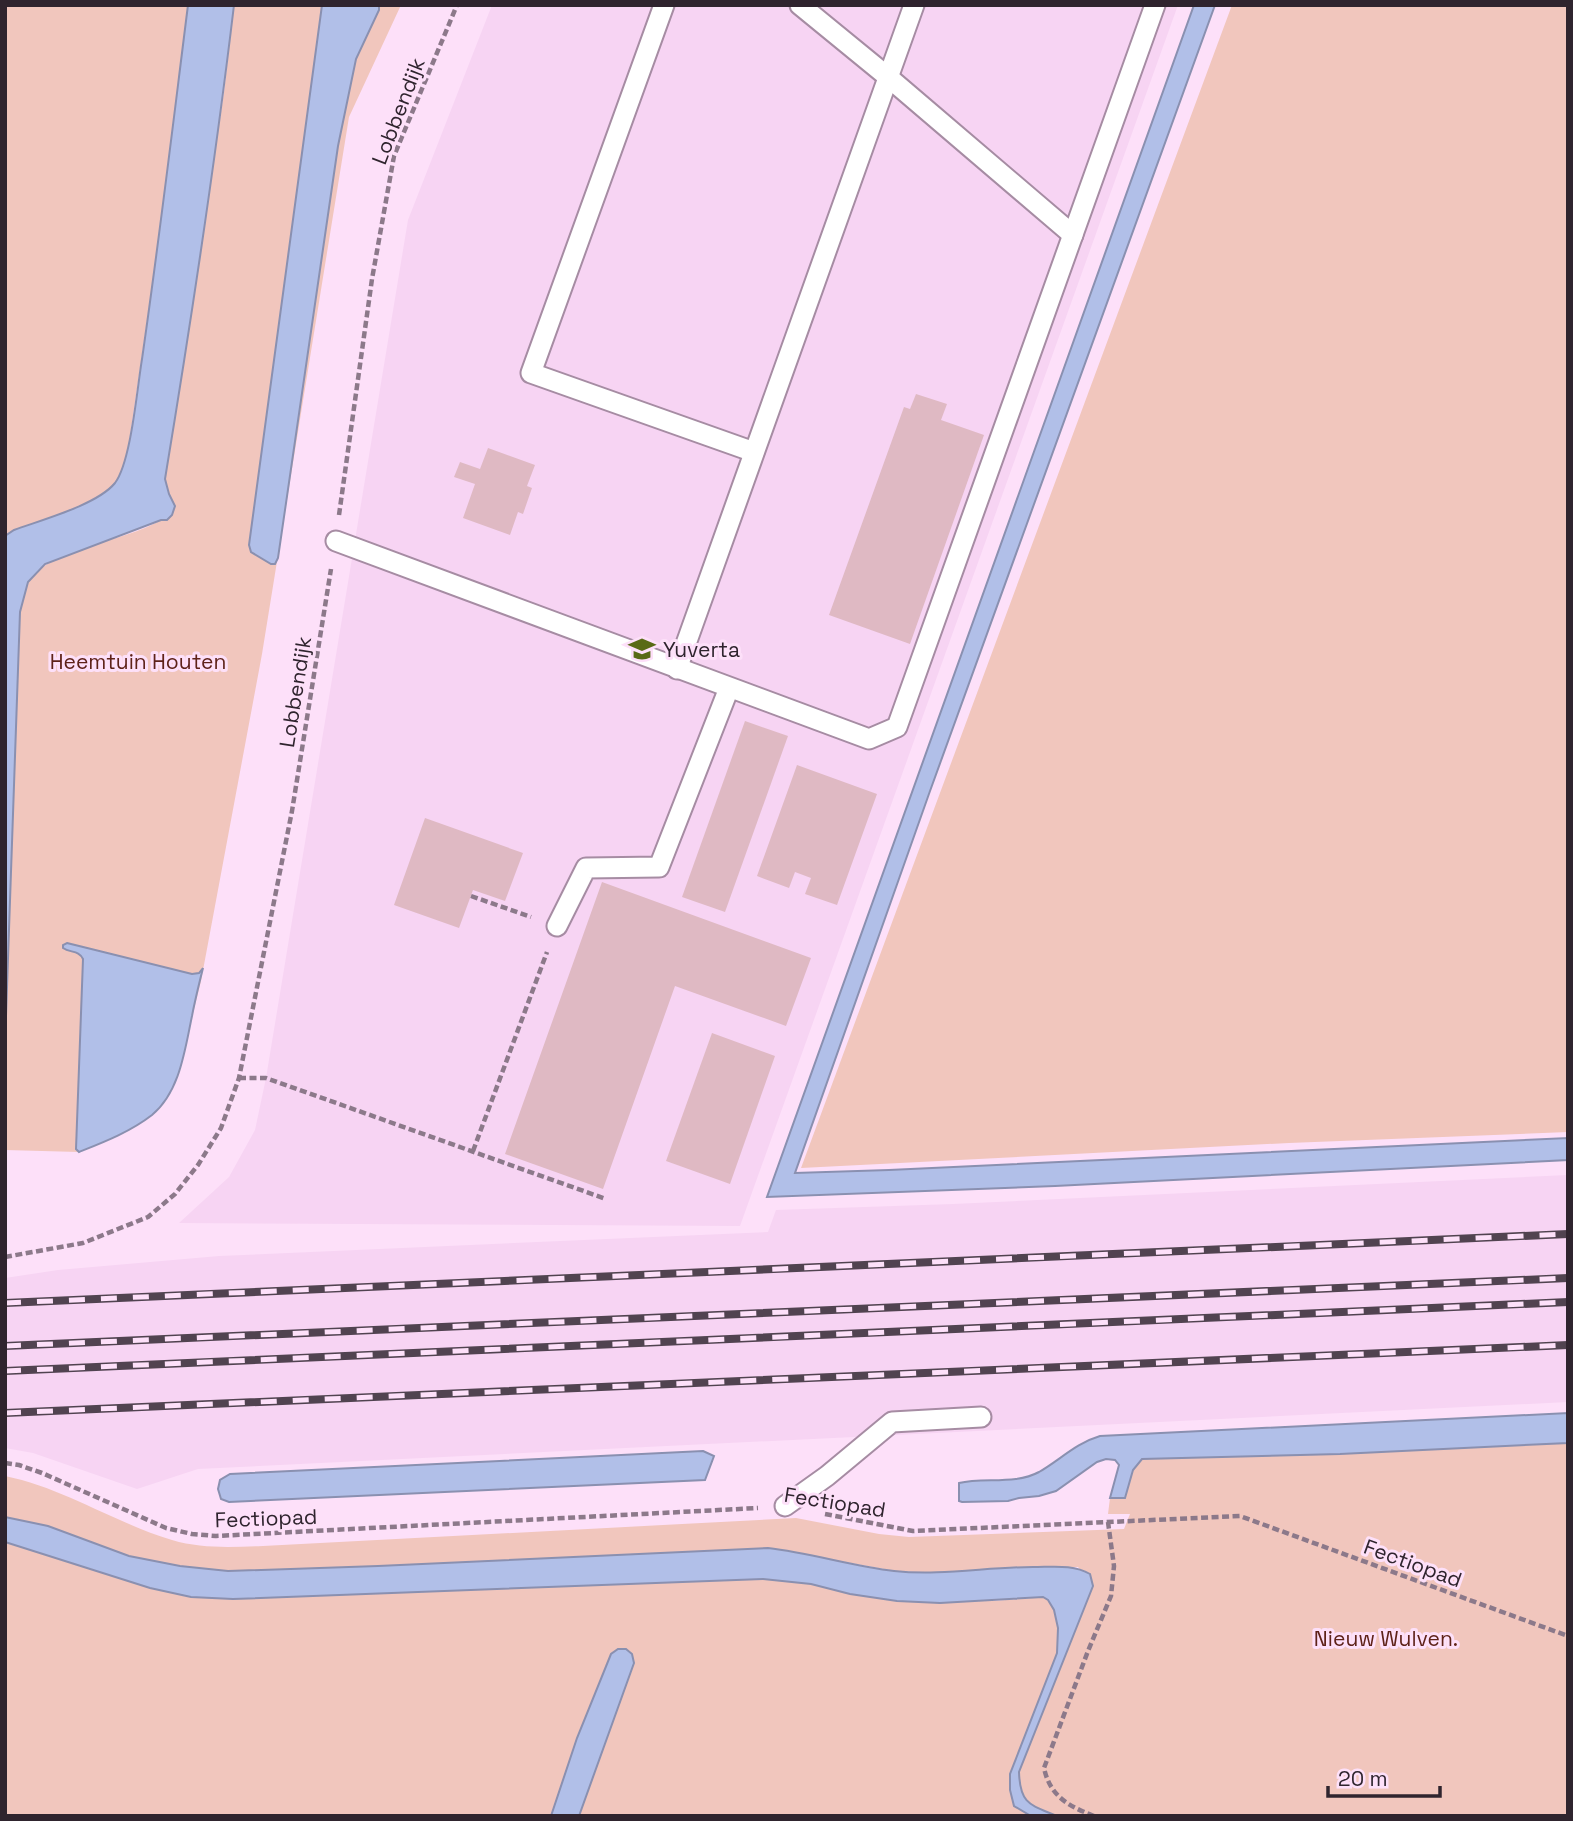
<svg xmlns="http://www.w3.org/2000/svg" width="1573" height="1821" viewBox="0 0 1573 1821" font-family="'Space Grotesk',sans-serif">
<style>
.built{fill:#f7d4f3}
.green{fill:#f1c6bd}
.water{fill:#b1bfe8;stroke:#8a90b0;stroke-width:2}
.building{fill:#dfb9c3}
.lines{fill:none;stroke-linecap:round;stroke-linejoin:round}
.lane-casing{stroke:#a68ca3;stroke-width:23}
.path{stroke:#8c798a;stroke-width:4.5;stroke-dasharray:7 3.5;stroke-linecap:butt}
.lane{stroke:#fff;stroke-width:19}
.rail-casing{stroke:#514350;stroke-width:8}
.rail{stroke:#fde0f9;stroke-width:5;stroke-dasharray:16;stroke-linecap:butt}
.labels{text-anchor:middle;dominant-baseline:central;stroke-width:6;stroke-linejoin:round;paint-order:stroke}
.street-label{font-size:21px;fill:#2f242e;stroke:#fde0f9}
.poi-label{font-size:21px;fill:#2f242e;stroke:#fde0f9;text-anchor:start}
.park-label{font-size:21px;fill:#5e2219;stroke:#fde0f9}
</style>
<rect width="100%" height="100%" fill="#fde0f9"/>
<!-- built -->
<g class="built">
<path d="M492,5H1178L740,1226L179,1223L229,1177L255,1130L266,1078L408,220Z"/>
<path d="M1568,1175V1402L198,1469L137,1489L33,1453L5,1448V1278L58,1270L219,1256L768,1232L776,1210L953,1204Z"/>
</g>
<!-- green -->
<g class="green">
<path d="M5,5H188L161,225L130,436C128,450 126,467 118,479C101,505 43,519 14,530L5,536Z"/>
<path d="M234,5H401L349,117L262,654L201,981L180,1066L171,1091L154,1113L130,1130L76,1149L79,1152L5,1150V1038L20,612C23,602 24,589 29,581C50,548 126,541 159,521C165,518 170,511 175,506L169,494L165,479L224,92Z"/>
<path d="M1232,5H1568V1132L1289,1143L801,1168Z"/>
<path d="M1568,1443V1816H1057C1031,1805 1020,1804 1019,1772L1093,1586L1078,1567H1026L934,1573L895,1571L768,1548L378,1566L228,1571L180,1566L129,1556L48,1526L5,1517V1476C64,1488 115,1523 172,1540C202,1549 232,1547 263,1546L796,1518L879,1534L909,1537L1124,1529L1130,1514H1108L1110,1498L1125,1497L1133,1469L1142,1459L1340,1454Z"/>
<path d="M5,1542L150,1588L191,1597L233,1599L763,1579L811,1584L850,1594L897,1601H993L1043,1597L1048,1600L1054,1610L1058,1628L1057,1653L1010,1774V1782L1014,1806L1031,1816H579L634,1663L632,1654L626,1649H618L611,1654L577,1738L551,1816H5Z"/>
</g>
<!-- water -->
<g class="water">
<path d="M188,5H234C215,164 191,322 165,479L169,494L175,506L172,515L167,520H161L45,564L28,582L20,612L5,1045V536L14,530C41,520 97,505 115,483C131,462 137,389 142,359C159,242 173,124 188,5Z"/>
<path d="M322,5H379V10L356,59L338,146L278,558L275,564H271L251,552L249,545Z"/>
<path d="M1194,5H1215L930,791L795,1173L889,1170L1568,1138V1160L1055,1186L767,1197Z"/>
<path d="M67,943L192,974L199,973L203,968C199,984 195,1000 192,1016C185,1049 180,1092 152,1115C130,1132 104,1142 79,1152L76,1149L83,959C79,950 70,953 63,948V945Z"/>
<path d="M1568,1413V1443L1340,1454L1142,1459L1133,1470L1125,1498H1110L1119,1465L1115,1460L1106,1459L1097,1462L1056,1491L1039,1496L1019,1498L1008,1501L962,1502L959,1501V1483C984,1477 1015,1485 1039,1472C1060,1460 1076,1443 1100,1436Z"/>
<path d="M703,1451L714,1456L705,1480L229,1502L221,1499L218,1489L220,1480L230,1474Z"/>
<path d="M5,1517L48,1526L129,1556L180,1566L228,1571L378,1566L768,1548C811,1553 852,1566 894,1571C941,1576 987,1567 1033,1567C1053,1567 1073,1564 1090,1574L1093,1586L1019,1772C1020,1805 1031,1805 1057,1816H1031L1014,1806L1010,1790V1774L1057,1653L1058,1628L1054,1610L1048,1600L1043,1597L940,1603L897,1601L850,1594L811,1584L763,1579L233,1599L191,1597L150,1588L5,1542Z"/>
<path d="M618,1649H626L632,1654L634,1663L579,1816H551L577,1738L611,1654Z"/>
</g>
<!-- building -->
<g class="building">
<path d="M916,394L947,404L941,420L984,435L910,644L829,615L904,407L910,409Z"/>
<path d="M488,448L535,465L527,486L532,488L523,514L518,512L510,535L463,518L475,484L454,477L460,462L480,469Z"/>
<path d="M745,721L788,736L725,912L682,897Z"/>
<path d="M797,765L877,794L837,905L805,894L811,878L795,872L789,888L757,876Z"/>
<path d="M425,818L523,853L505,901L473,890L459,928L394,905Z"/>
<path d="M602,882L811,958L786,1026L675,986L603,1189L505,1154Z"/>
<path d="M712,1033L775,1056L730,1184L666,1161Z"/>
</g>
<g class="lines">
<!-- lane casing -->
<g class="lane-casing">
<g id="lane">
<path d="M664,5L531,373L754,452"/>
<path d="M800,5L888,77L1073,235"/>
<path d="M336,541L869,739L897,727L1155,5"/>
<path d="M677,669L914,5"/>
<path d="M557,926L586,868L659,867L729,688"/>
<path d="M785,1506L827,1476L892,1422L981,1417"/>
</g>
</g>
<!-- path -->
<g class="path">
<path d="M339,515L372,279L394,156L457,5"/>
<path d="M471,896L531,917"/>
<path d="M239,1078H266L606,1199"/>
<path d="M473,1151L547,952"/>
<path d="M5,1257L83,1243L148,1217L175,1194L198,1165L221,1128L239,1078L292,811L331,569"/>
<path d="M5,1463L19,1465L42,1473L166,1528L192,1534L216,1536L758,1508"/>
<path d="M825,1514L913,1531L1240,1516L1568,1636"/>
<path d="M1094,1816C1068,1806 1050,1796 1044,1768L1088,1651L1111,1596L1114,1566L1108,1522"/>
</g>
<!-- lane -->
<use href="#lane" class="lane"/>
<!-- rail casing -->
<g class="rail-casing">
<g id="rail">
<path d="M5,1303L1568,1234"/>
<path d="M5,1346L1568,1278"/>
<path d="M5,1371L1568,1302"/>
<path d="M5,1413L1568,1345"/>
</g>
</g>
<!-- rail -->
<use href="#rail" class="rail"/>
</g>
<!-- icons -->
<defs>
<g id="university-bare" transform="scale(2.1)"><path d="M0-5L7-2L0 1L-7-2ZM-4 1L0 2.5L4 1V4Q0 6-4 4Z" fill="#596a16" stroke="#fde0f9" stroke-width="2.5" paint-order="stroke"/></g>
</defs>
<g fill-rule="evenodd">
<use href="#university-bare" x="642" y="649"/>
</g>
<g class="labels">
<!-- street labels -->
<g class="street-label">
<text transform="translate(398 111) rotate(-69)">Lobbendijk</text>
<text transform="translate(295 692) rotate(-81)">Lobbendijk</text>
<text transform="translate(835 1502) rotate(9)">Fectiopad</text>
<text transform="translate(266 1518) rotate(-2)">Fectiopad</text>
<text transform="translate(1413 1563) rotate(20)">Fectiopad</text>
</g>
<!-- poi labels -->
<g class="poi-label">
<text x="663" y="649">Yuverta</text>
</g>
<!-- park labels -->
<g class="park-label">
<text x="138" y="661">Heemtuin Houten</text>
<text x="1386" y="1638">Nieuw Wulven.</text>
</g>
</g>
<!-- border -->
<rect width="1573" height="1821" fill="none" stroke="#2f242e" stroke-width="14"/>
<!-- scale -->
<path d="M1328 1786v10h112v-10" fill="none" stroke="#2f242e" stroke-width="3.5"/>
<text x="1338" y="1786" font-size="21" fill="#2f242e" stroke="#fde0f9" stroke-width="5" paint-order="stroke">20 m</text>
</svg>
